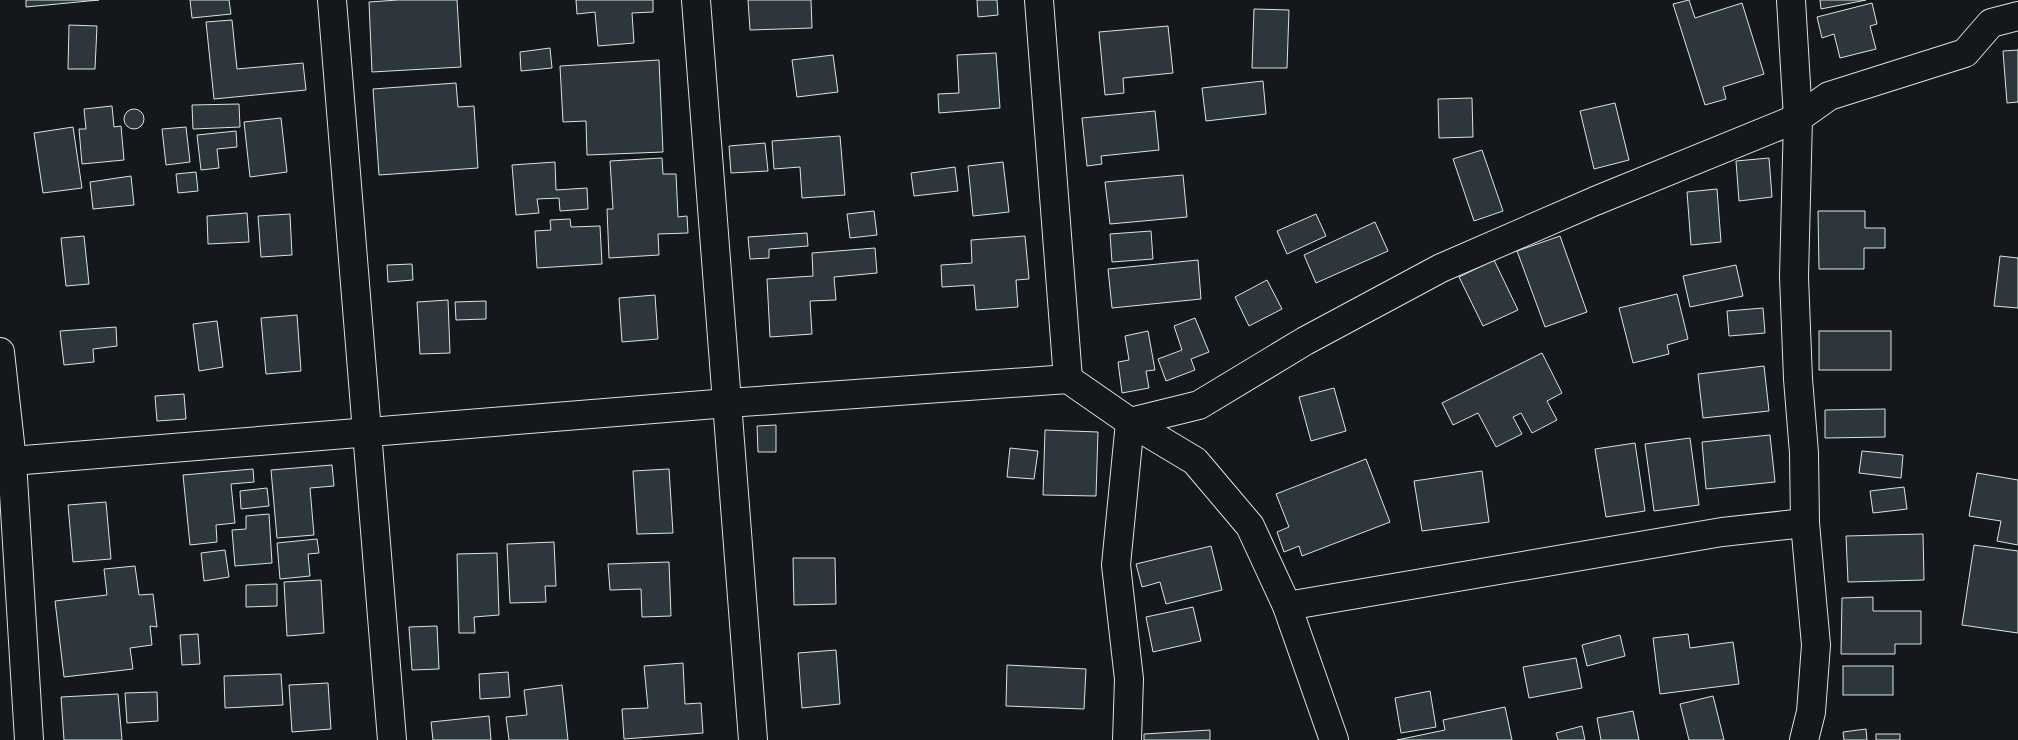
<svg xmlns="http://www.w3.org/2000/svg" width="2018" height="740" viewBox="0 0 2018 740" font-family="Manrope,sans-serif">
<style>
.building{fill:#2c363c;stroke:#d8e6dc}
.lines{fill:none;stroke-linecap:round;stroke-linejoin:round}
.street-casing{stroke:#d8e6dc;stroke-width:30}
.street{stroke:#14181c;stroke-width:28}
</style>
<rect width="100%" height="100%" fill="#14181c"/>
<!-- building -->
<g class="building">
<path d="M26,0H99L26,7Z"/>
<path d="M190,0H229L231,14L192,18Z"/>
<path d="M398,0H457L461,67L372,72L369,2Z"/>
<path d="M576,0H653V12L632,13L634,43L598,46L595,12L577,14Z"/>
<path d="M748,0H811L812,28L750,30Z"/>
<path d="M977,0H997L998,15L978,17Z"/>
<path d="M1689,0L1695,18L1742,3L1764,74L1723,87L1726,99L1705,105L1673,4Z"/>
<path d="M1820,0H1866L1821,9Z"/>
<path d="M1872,3L1877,24L1870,26L1876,49L1840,58L1834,34L1822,38L1817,17Z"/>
<path d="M1254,9L1289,10L1287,68H1252Z"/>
<path d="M232,20L237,69L303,63L306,90L214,99L206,22Z"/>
<path d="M69,25L97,26L95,69H68Z"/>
<path d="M1168,26L1173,73L1123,78L1124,93L1105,95L1099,32Z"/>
<path d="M550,48L552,68L521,71L520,52Z"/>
<path d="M2018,50V102L2007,103L2003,51Z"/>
<path d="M996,53L1000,108L939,113L938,94L959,93L957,55Z"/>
<path d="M833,55L838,92L797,97L792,60Z"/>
<path d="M659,60L663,152L587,155L586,121L563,122L560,66Z"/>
<path d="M1263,81L1266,114L1206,121L1202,88Z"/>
<path d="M456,83L458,107L474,106L478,168L379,175L373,89Z"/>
<path d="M1472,98L1473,137L1439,138L1438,99Z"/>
<path d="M1615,103L1629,160L1594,169L1580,111Z"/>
<path d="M239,104L240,127L193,129L192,105Z"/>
<path d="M112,106L114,127L121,126L124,160L82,164L79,129H86L84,109Z"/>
<circle cx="134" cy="119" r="10"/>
<path d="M1155,111L1159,150L1101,156L1102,164L1087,166L1082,118Z"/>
<path d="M281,118L287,172L250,177L244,122Z"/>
<path d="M73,127L82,188L43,193L34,133Z"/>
<path d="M186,127L190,162L166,165L162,129Z"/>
<path d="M236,131L237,147L217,149L219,168L201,170L197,135Z"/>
<path d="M840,136L845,195L802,198L800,167L774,169L772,141Z"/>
<path d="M765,143L768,171L731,173L729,146Z"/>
<path d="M1482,150L1503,211L1474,221L1453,159Z"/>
<path d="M662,158L663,174H676L678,217L687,216L688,233L658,234L659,255L609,258L607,209H613L610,161Z"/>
<path d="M1769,158L1772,197L1739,201L1736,161Z"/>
<path d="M555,162L556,190L587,188L588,209L560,211L559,198L537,199L539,213L516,215L512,165Z"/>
<path d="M1003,162L1009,212L973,216L968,166Z"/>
<path d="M955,167L958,191L914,196L911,173Z"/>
<path d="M196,172L198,191L178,193L176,174Z"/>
<path d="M1183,175L1187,217L1110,224L1105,182Z"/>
<path d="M131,176L134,205L93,209L90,182Z"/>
<path d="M1717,189L1721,242L1691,245L1687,192Z"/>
<path d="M874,211L877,235L850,238L847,214Z"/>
<path d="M1818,211H1865V228H1885V248H1864V269H1819Z"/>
<path d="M247,213L249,242L208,244L207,216Z"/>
<path d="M290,214L292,255L261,257L258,216Z"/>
<path d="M1316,214L1326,236L1287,254L1277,231Z"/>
<path d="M570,219L571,227L600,226L602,264L537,268L535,231L551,230L550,220Z"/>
<path d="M1375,222L1388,251L1316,283L1304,255Z"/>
<path d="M1151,231L1153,259L1112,262L1110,234Z"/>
<path d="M807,233L808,246L769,249V258L750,259L748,237Z"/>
<path d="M84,236L89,284L66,286L61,238Z"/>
<path d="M1025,236L1029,279L1016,280L1018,307L976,310L974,285L942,287L941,265L972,263L971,240Z"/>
<path d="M1560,236L1587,312L1545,327L1517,251Z"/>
<path d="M875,248L877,273L834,277L836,300L810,301L812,334L770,337L767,279L813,276L812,253Z"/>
<path d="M2000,256L2018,258V308L1994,306Z"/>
<path d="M1198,260L1201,299L1112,308L1108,269Z"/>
<path d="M1494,260L1518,310L1483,326L1459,277Z"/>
<path d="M412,264L413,280L388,282L387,265Z"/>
<path d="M1736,265L1743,296L1690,307L1683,276Z"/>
<path d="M1267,280L1282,309L1249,326L1235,297Z"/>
<path d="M1677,294L1688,339L1667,345L1669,354L1633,363L1619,308Z"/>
<path d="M655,295L658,339L622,342L619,298Z"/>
<path d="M448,300L450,353L420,354L417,302Z"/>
<path d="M486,301V319L456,320L455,302Z"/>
<path d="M1763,308L1765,333L1729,336L1727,311Z"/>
<path d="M297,315L301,371L266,374L261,318Z"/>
<path d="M1195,318L1209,352L1191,359L1195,370L1166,381L1158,359L1182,350L1174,326Z"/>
<path d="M217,321L223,367L199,371L193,324Z"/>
<path d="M116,327L117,346L93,349L94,362L64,365L60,331Z"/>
<path d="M1148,331L1155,370L1146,371L1149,388L1122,393L1118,362L1129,360L1125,336Z"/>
<rect x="1819" y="331" width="72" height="39"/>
<path d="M1542,353L1562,393L1547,401L1557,420L1532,433L1521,413L1513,417L1522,434L1496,447L1478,413L1453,425L1442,403Z"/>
<path d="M1764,366L1769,411L1703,418L1698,374Z"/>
<path d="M1334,388L1346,431L1311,441L1299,397Z"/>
<path d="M184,394L186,419L157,421L155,396Z"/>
<path d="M1885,409V437L1825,438V410Z"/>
<path d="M776,425V452H758L757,426Z"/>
<path d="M1045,430L1098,432L1096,496L1043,495Z"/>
<path d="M1770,435L1775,482L1706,489L1702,442Z"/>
<path d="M1690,438L1699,505L1654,511L1645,444Z"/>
<path d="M1635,443L1645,511L1606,517L1595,449Z"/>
<path d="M1010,448L1038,451L1034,479L1007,477Z"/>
<path d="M1862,451L1903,455L1901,478L1859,473Z"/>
<path d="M1366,459L1390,522L1302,556L1299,546L1284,552L1277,532L1289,527L1276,494Z"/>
<path d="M332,465L334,486L310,488L314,535L277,538L271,470Z"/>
<path d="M253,469L254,482L231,484L235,523L216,525L217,542L190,545L183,475Z"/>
<path d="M669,469L673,533L637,534L633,471Z"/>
<path d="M1482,471L1489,522L1422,531L1414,481Z"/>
<path d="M1977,473L2018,480V545L1997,541L2001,521L1969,516Z"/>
<path d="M1904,487L1907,509L1873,513L1870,491Z"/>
<path d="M267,488L269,506L241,509L240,491Z"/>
<path d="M106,502L111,559L73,562L68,505Z"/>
<path d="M269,514L272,563L235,566L232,530L246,529V516Z"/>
<path d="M1923,534L1924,580L1848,582L1846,536Z"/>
<path d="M317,539L319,553L308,554L310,576L280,579L277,543Z"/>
<path d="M554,542L556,586H545L546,602L510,603L507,544Z"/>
<path d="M1974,545L2018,551V633L1962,625Z"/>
<path d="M1211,546L1222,590L1166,604L1160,582L1142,587L1136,564Z"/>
<path d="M225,550L229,577L204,581L201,553Z"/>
<path d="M497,553L499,615L474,617L475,633H459L457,554Z"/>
<path d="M793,558H835L836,604L794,605Z"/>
<path d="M669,562L671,616L642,617L641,589L610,590L608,564Z"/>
<path d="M135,566L139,595L153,594L157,627L150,626L152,645L130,648L133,669L64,677L55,601L107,595L104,569Z"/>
<path d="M321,580L324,633L287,636L284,582Z"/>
<path d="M277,584V606L246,607V585Z"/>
<path d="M1873,597V611H1921V644H1895V654H1841L1842,598Z"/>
<path d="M1193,607L1201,641L1153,652L1146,617Z"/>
<path d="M437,626L439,669L412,670L409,627Z"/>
<path d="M198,634L200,664L182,665L180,635Z"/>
<path d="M1688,634L1690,648L1733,642L1739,684L1660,694L1653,638Z"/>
<path d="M1620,635L1625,656L1587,666L1582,645Z"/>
<path d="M836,650L840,704L802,708L798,653Z"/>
<path d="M1576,658L1582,688L1529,698L1523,667Z"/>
<path d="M683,663L685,704L701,703L703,733L624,739L622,709L648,708L644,666Z"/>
<path d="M1007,665L1086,669L1084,709L1006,706Z"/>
<rect x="1843" y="666" width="50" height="29"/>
<path d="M508,672L510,697L480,699L479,674Z"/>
<path d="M281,674L283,705L225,708L224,676Z"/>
<path d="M328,683L331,729L292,732L289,685Z"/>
<path d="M562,685L568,740H509L506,717L527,715L524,690Z"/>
<path d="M1430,691L1436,727L1401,733L1395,698Z"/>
<path d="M157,692L158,721L127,723L125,693Z"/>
<path d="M118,694L122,740H64L61,697Z"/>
<path d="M1713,696L1724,740H1689L1680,704Z"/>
<path d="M1505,707L1512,740H1397L1445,730L1443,720Z"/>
<path d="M1633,711L1639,740H1601L1597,718Z"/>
<path d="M489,716L491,740H433L431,722Z"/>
<path d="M1582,726L1585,740H1558L1556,733Z"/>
<path d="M1866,729L1867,740H1844L1843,732Z"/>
<path d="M1210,730V740H1144V734Z"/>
<rect x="1876" y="734" width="24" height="6"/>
</g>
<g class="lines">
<!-- street casing -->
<g class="street-casing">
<g id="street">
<path d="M332,0L392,740"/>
<path d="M696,0L753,740"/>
<path d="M1039,0L1068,379"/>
<path d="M1791,0L1798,118L1794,277L1798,379L1804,453L1805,523L1816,645L1811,712L1804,740"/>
<path d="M0,352L12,461L29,740"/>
<path d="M12,461L728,403L1068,379L1130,422L1195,461L1250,526L1287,606L1334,740"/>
<path d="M1287,606L1722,532L1805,523"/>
<path d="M1127,740L1129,679L1116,565L1130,422L1199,405L1305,341L1441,268L1595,201L1798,118L1829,96L1965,53L1991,23L2018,16"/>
</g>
</g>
<!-- street -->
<use href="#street" class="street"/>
</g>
</svg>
